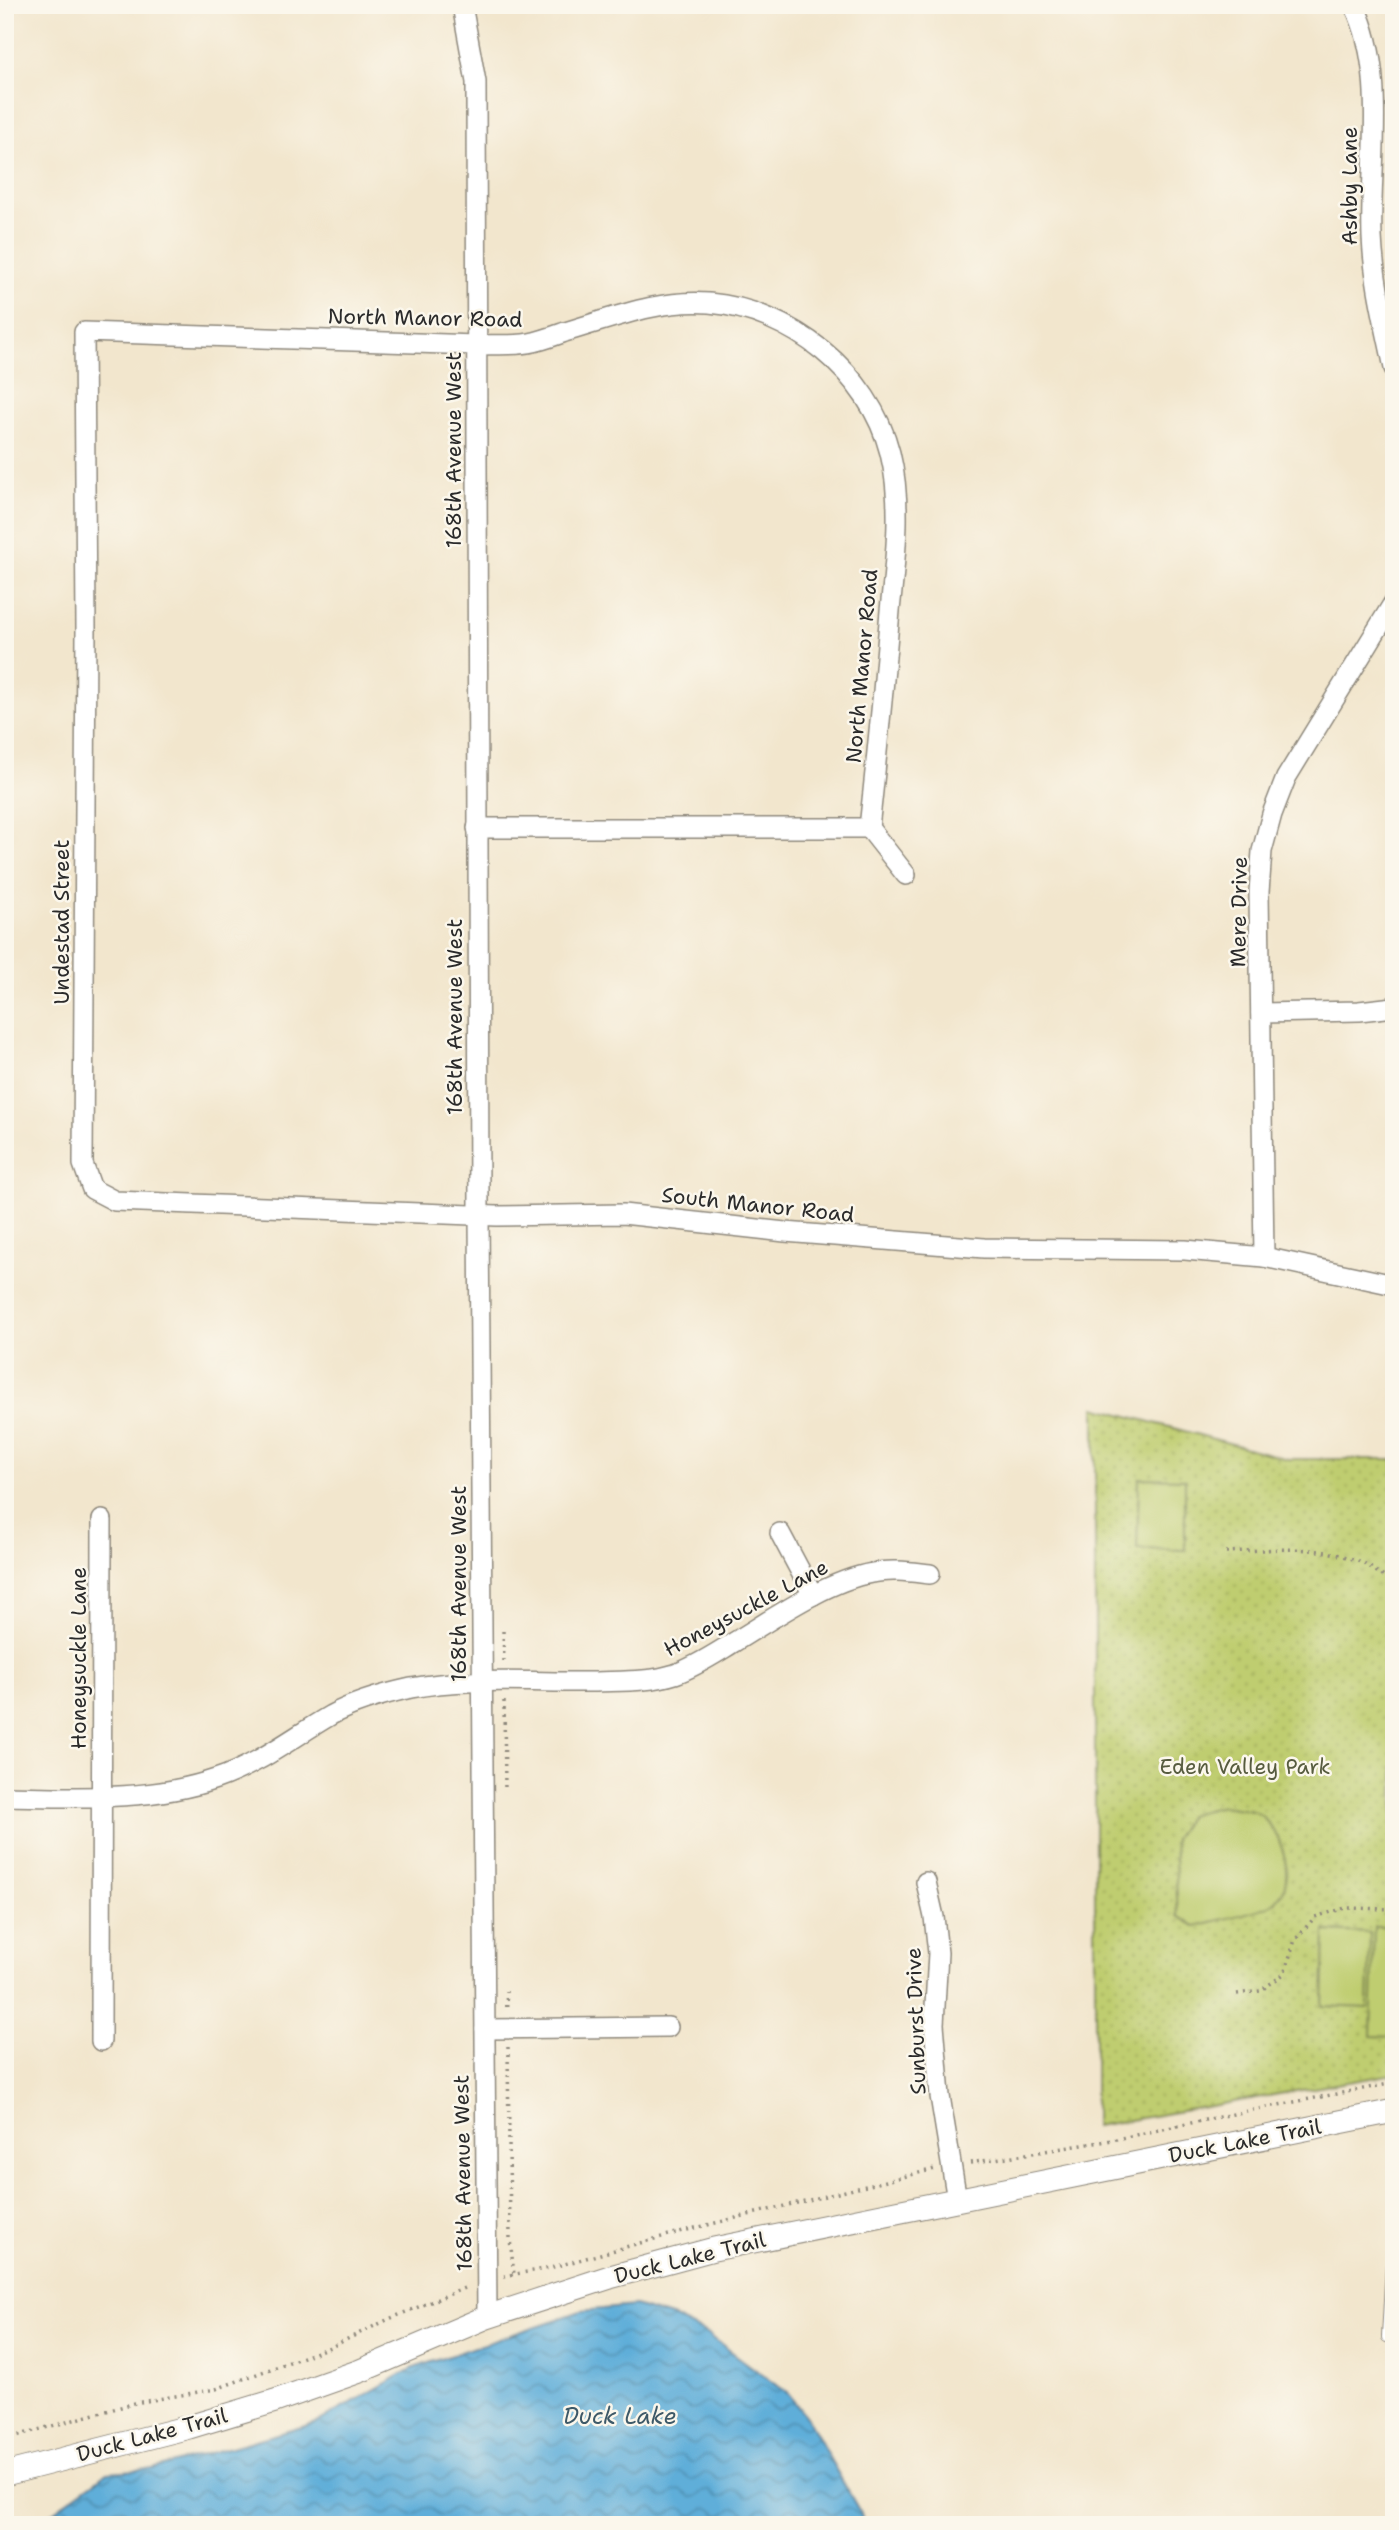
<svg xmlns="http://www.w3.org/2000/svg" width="1399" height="2530" viewBox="0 0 1399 2530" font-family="'Shantell Sans',sans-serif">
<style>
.park{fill:url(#park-dots);stroke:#757c4d;stroke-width:2}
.garden{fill:#bfcd6f;stroke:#757c4d;stroke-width:2}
.water{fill:url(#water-waves);stroke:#456c82;stroke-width:2}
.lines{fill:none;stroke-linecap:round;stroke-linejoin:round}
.service-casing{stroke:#8e887c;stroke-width:12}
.minor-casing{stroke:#8e887c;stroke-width:22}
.tertiary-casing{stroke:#8e887c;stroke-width:25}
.path{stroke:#8e887c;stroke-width:3.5;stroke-dasharray:2 5;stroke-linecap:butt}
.service{stroke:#fff;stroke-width:10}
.minor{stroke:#fff;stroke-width:19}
.tertiary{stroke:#fff;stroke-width:23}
.labels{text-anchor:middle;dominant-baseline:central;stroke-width:5;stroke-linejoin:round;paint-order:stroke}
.street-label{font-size:21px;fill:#2b2b2b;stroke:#fbf7ec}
.park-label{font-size:21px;fill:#575c3f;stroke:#fbf7ec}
.water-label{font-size:23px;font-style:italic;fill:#3d5968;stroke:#fbf7ec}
</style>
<defs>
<pattern id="park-dots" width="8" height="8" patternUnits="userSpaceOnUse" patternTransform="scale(1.75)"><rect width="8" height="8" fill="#bfcd6f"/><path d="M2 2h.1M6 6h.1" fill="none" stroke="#a4b060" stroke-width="1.8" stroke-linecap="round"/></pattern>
<pattern id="water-waves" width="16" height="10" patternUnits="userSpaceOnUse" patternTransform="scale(1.75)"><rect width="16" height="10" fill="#5faed9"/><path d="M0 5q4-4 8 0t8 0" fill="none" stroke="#4f8eb0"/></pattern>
</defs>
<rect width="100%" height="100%" fill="#fbf7ec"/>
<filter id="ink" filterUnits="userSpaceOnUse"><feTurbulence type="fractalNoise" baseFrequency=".0143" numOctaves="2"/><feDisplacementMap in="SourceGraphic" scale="14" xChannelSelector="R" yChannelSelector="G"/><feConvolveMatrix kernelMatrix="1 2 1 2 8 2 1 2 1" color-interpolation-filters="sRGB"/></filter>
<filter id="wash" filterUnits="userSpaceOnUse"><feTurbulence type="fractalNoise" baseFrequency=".00686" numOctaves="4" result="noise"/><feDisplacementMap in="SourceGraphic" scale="28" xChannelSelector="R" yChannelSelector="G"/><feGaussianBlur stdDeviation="1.57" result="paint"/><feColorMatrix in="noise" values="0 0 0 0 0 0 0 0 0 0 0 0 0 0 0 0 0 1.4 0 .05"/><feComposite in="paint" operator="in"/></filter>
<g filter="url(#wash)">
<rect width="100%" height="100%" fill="#f2e6cd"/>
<!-- park -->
<path class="park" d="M1095,1407L1288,1459H1394V2074L1095,2126Z"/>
<!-- garden -->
<g class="garden">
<path d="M1139,1478L1185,1479V1550L1137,1549Z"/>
<path d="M1222,1806C1232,1808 1250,1809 1259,1814C1282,1830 1300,1885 1272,1904C1262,1911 1210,1922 1195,1926L1178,1916L1174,1839L1190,1814Z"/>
<path d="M1374,1927H1394V2037L1371,2036Z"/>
<path d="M1325,1931L1370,1933L1368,2008L1323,2006Z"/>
</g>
<!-- water -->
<path class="water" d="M635,2306L674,2318L709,2335L788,2394L806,2417L861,2514L864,2525H39L42,2520L108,2472L153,2469L316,2423L411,2369L581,2311Z"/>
</g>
<g filter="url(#ink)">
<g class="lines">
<!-- service casing -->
<g class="service-casing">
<path id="service" d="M1394,2208L1387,2337L1394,2338"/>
</g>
<!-- minor casing -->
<g class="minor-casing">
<g id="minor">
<path d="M462,5L476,82L479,1215L487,2317"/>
<path d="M1354,5C1388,73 1369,164 1372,237C1374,282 1385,324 1394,368"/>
<path d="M477,828H869"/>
<path d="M869,828C877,756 884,684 890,611C895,559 903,505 890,453C870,373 791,310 709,303C659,299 613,318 565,332C554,336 541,341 529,343C512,346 494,344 476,345L84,332L86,628L83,1164L92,1189L115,1201L497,1216L623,1214L785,1232L984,1248L1185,1250L1264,1257L1394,1285"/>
<path d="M869,828L906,875"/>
<path d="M1261,1013L1359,1011L1394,1007"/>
<path d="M1264,1257L1259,892L1262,851L1272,814L1286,778L1394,602"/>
<path d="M780,1533L813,1595"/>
<path d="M5,1796C74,1797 149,1802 216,1779C258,1765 293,1737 331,1715C355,1702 384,1694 411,1688C466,1677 539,1683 596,1682C622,1681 650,1682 675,1674C695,1667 713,1655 731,1644C771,1620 826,1581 872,1573C892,1569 911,1572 930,1574"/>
<path d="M926,1882L934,1917L938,1953L934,2024L940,2096L957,2200"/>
<path d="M485,2029L668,2027"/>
<path d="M101,2041L102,1520"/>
</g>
</g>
<!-- tertiary casing -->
<g class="tertiary-casing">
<path id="tertiary" d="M5,2474L189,2427L275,2401L360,2371L487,2317L610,2277L714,2249L1394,2111"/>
</g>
<!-- path -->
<g class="path">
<path d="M1226,1552C1270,1550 1320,1543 1362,1563C1373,1568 1383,1577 1394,1584"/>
<path d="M503,1631L504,1661"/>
<path d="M504,1701L505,1791"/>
<path d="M506,1991L507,2011"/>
<path d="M1237,1994L1260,1991L1284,1974L1295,1940L1315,1917L1345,1908L1394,1909"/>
<path d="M508,2047L510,2239L514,2274"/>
<path d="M970,2163L1107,2141L1247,2111L1394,2083"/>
<path d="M504,2276L550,2268L687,2230L935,2169"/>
<path d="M5,2439L135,2403L216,2389L333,2346L389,2319L467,2287"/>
</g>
<!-- service -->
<use href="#service" class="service"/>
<!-- minor -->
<use href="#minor" class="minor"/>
<!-- tertiary -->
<use href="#tertiary" class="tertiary"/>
</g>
</g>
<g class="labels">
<!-- street labels -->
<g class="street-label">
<text transform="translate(1350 186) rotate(-90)">Ashby Lane</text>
<text transform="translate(425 318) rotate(1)">North Manor Road</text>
<text transform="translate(454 450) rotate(-90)">168th Avenue West</text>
<text transform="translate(862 666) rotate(-85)">North Manor Road</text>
<text transform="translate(1239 912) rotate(-89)">Mere Drive</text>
<text transform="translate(62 922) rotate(-90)">Undestad Street</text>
<text transform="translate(455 1017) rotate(-90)">168th Avenue West</text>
<text transform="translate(758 1205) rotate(6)">South Manor Road</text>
<text transform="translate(459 1584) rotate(-90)">168th Avenue West</text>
<text transform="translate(746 1608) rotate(-28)">Honeysuckle Lane</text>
<text transform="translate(79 1658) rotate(-90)">Honeysuckle Lane</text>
<text transform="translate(916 2021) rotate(-92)">Sunburst Drive</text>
<text transform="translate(1245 2141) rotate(-11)">Duck Lake Trail</text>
<text transform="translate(463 2173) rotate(-91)">168th Avenue West</text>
<text transform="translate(690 2258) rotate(-14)">Duck Lake Trail</text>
<text transform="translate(152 2435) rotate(-15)">Duck Lake Trail</text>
</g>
<!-- park labels -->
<g class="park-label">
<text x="1245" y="1767">Eden Valley Park</text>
</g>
<!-- water labels -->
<g class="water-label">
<text x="620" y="2416">Duck Lake</text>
</g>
</g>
<!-- margin -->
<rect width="1399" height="2530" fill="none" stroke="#fbf7ec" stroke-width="28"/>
</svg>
